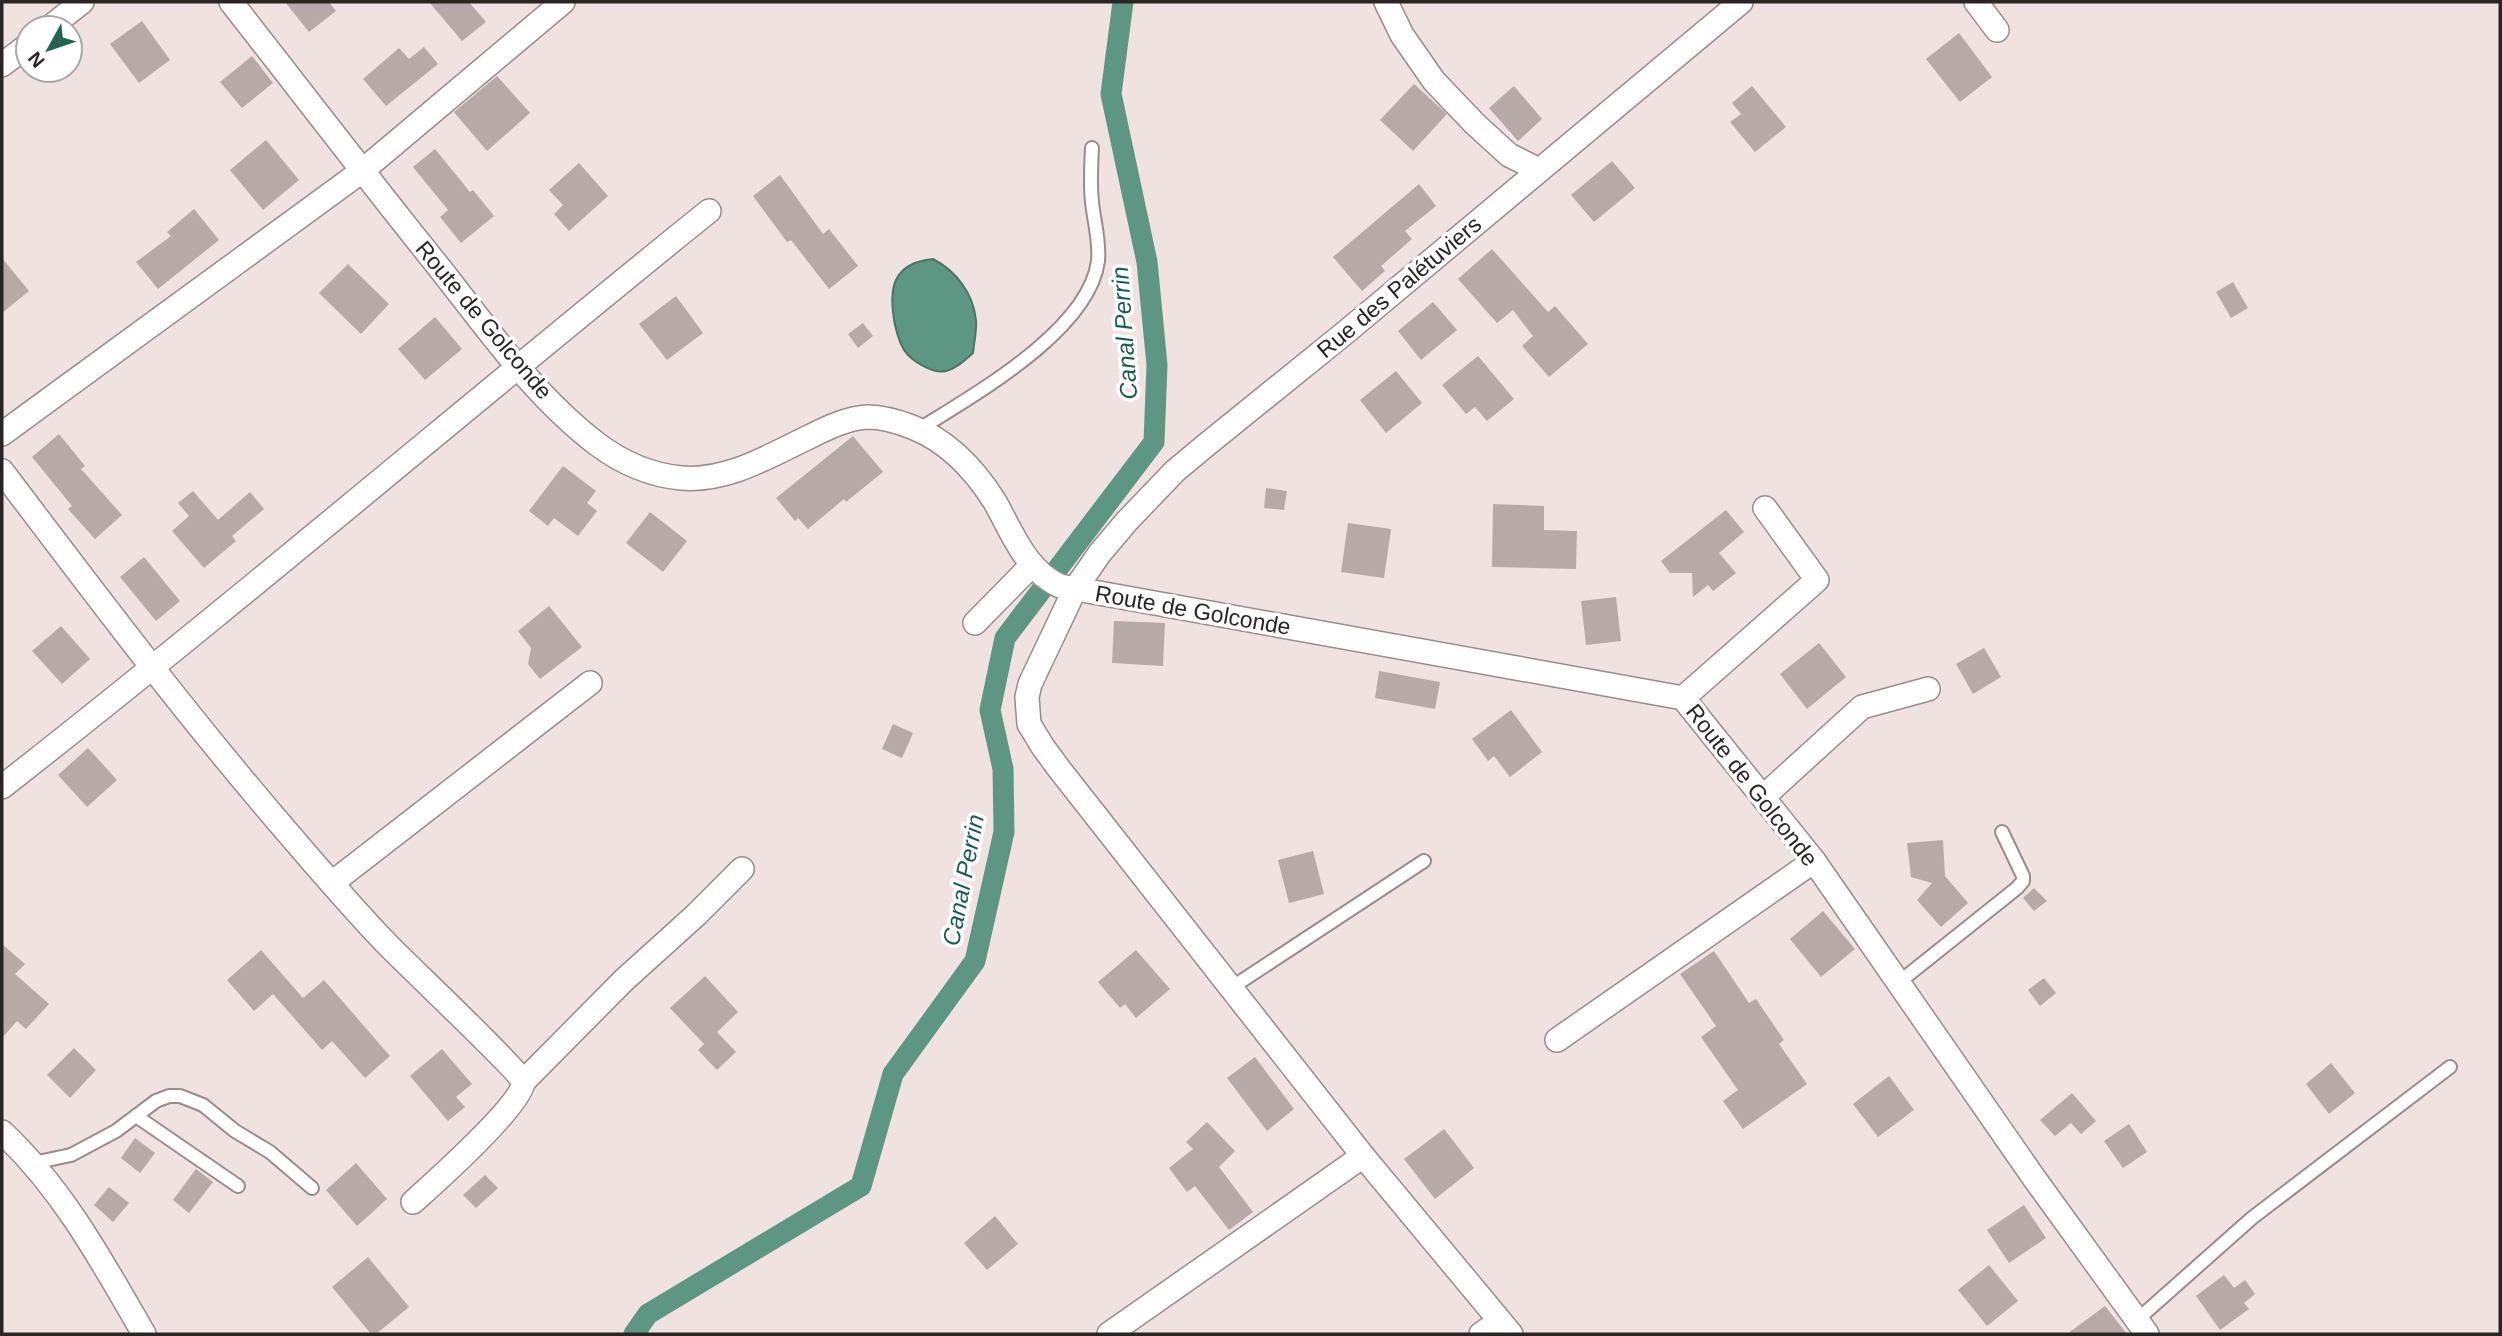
<svg xmlns="http://www.w3.org/2000/svg" width="2502" height="1336" viewBox="0 0 2502 1336" font-family="Helvetica,sans-serif">
<style>
.water{fill:#5d9683;stroke:#4e7466;stroke-width:2}
.lines{fill:none;stroke-linecap:round;stroke-linejoin:round}
.canal{stroke:#5d9683;stroke-width:21}
.building{fill:#b6a9a7}
.service-casing{stroke:#998c8b;stroke-width:16}
.minor-casing{stroke:#998c8b;stroke-width:26}
.service{stroke:#fff;stroke-width:12}
.minor{stroke:#fff;stroke-width:23}
.labels{text-anchor:middle;dominant-baseline:central;stroke-width:7;stroke-linejoin:round;paint-order:stroke}
.street-label{font-size:23px;fill:#2a2524;stroke:#fff}
.water-label{font-size:24px;font-style:italic;fill:#165f4c;stroke:#fff}
</style>
<rect width="100%" height="100%" fill="#efe2e0"/>
<!-- water -->
<path class="water" d="M933,259C956,271 973,293 976,320C977,330 974,343 973,353C965,360 957,368 946,371C934,374 916,363 908,355C901,348 897,334 895,325C888,289 892,263 933,259Z"/>
<g class="lines">
<!-- canal -->
<path class="canal" d="M634,1334L648,1314L861,1186L893,1074L975,961L1004,832L1003,769L990,710L1005,638L1154,442L1157,365L1147,262L1111,94L1123,2"/>
</g>
<!-- building -->
<g class="building">
<path d="M285,2H329L336,11L309,32Z"/>
<path d="M429,2H469L486,22L462,41Z"/>
<path d="M142,21L170,60L139,83L110,44Z"/>
<path d="M1959,33L1992,77L1960,102L1926,59Z"/>
<path d="M424,47L438,64L386,106L363,79L399,48L409,59Z"/>
<path d="M252,56L273,83L242,108L220,82Z"/>
<path d="M497,76L530,113L487,151L454,112Z"/>
<path d="M1414,84L1447,114L1413,151L1380,120Z"/>
<path d="M1514,86L1542,119L1518,141L1489,108Z"/>
<path d="M1752,86L1786,127L1755,152L1730,122L1741,114L1732,103Z"/>
<path d="M266,140L299,180L263,210L230,170Z"/>
<path d="M435,149L470,192L473,190L494,216L461,243L440,217L448,210L413,167Z"/>
<path d="M1612,161L1635,188L1594,222L1571,195Z"/>
<path d="M579,163L608,196L569,231L554,214L563,205L549,190Z"/>
<path d="M780,175L823,234L829,229L858,266L829,289L791,240L787,242L753,196Z"/>
<path d="M1419,184L1436,206L1405,231L1412,239L1381,266L1385,271L1362,291L1333,257Z"/>
<path d="M194,209L219,240L158,289L136,262L171,236L167,232Z"/>
<path d="M1492,249L1548,312L1555,306L1588,344L1549,377L1522,346L1533,336L1513,310L1497,323L1458,279Z"/>
<path d="M2,258L29,291L2,313Z"/>
<path d="M348,264L389,304L361,334L319,293Z"/>
<path d="M2233,282L2248,308L2231,318L2216,292Z"/>
<path d="M676,296L703,333L667,360L639,324Z"/>
<path d="M1433,302L1457,330L1421,360L1398,331Z"/>
<path d="M435,317L462,349L425,380L398,349Z"/>
<path d="M863,323L873,336L858,348L848,334Z"/>
<path d="M1478,356L1514,399L1487,421L1475,407L1466,414L1442,385Z"/>
<path d="M1396,371L1422,403L1386,433L1360,400Z"/>
<path d="M59,434L85,466L81,469L122,515L95,539L68,509L72,506L32,457Z"/>
<path d="M853,436L883,472L846,502L844,499L808,529L798,518L795,521L776,498Z"/>
<path d="M563,466L596,491L587,503L597,511L578,536L554,518L548,526L529,511Z"/>
<path d="M1266,488L1287,491L1284,510L1264,508Z"/>
<path d="M193,491L218,520L250,492L264,509L232,536L236,541L204,568L172,531L189,516L178,503Z"/>
<path d="M1493,504L1544,506V530L1577,531L1576,569L1492,567Z"/>
<path d="M1726,510L1744,532L1719,553L1736,573L1713,591L1708,585L1693,597L1692,573H1670L1661,561Z"/>
<path d="M650,512L687,541L663,572L626,543Z"/>
<path d="M1348,523L1391,529L1384,578L1341,572Z"/>
<path d="M144,557L180,601L156,621L120,577Z"/>
<path d="M1616,597L1621,641L1586,645L1581,601Z"/>
<path d="M549,606L582,647L540,679L528,664L531,648L518,631Z"/>
<path d="M1114,621L1165,623L1163,666L1112,663Z"/>
<path d="M61,626L90,659L62,684L32,651Z"/>
<path d="M1819,643L1846,677L1807,709L1780,674Z"/>
<path d="M1984,648L2001,677L1973,694L1956,664Z"/>
<path d="M1379,671L1440,682L1435,709L1375,698Z"/>
<path d="M1511,710L1542,752L1510,777L1494,756L1488,761L1472,739Z"/>
<path d="M893,724L913,733L902,758L882,749Z"/>
<path d="M88,748L117,780L87,807L58,775Z"/>
<path d="M1943,840L1945,876L1968,903L1941,927L1917,900L1932,883L1911,877L1907,843Z"/>
<path d="M1313,851L1324,894L1289,903L1278,860Z"/>
<path d="M2034,888L2047,901L2034,911L2023,898Z"/>
<path d="M1823,911L1855,949L1821,977L1790,939Z"/>
<path d="M2,944L25,964L15,974L49,1004L26,1029L17,1021L2,1038Z"/>
<path d="M261,950L303,998L324,980L390,1056L365,1078L332,1041L322,1050L273,994L254,1011L227,980Z"/>
<path d="M1136,950L1170,989L1136,1018L1125,1004L1120,1008L1098,982Z"/>
<path d="M1714,951L1749,1003L1756,999L1784,1040L1779,1044L1807,1084L1743,1129L1723,1101L1738,1090L1701,1037L1716,1026L1680,974Z"/>
<path d="M705,976L738,1012L717,1032L736,1052L717,1070L698,1050L704,1044L670,1008Z"/>
<path d="M2044,978L2056,993L2040,1006L2028,990Z"/>
<path d="M74,1048L96,1070L70,1098L47,1075Z"/>
<path d="M442,1049L472,1084L456,1097L465,1107L448,1121L410,1076Z"/>
<path d="M1255,1057L1294,1109L1267,1131L1227,1078Z"/>
<path d="M2331,1063L2355,1093L2329,1114L2306,1084Z"/>
<path d="M1889,1076L1914,1110L1878,1137L1853,1104Z"/>
<path d="M2072,1093L2096,1121L2081,1134L2071,1123L2055,1136L2040,1120Z"/>
<path d="M1207,1122L1235,1151L1219,1167L1253,1212L1229,1230L1195,1186L1187,1192L1169,1168L1193,1149L1186,1142Z"/>
<path d="M2129,1124L2147,1152L2123,1168L2104,1141Z"/>
<path d="M1444,1129L1474,1168L1435,1199L1404,1159Z"/>
<path d="M135,1138L155,1153L140,1173L121,1158Z"/>
<path d="M356,1163L387,1199L357,1226L326,1190Z"/>
<path d="M196,1169L213,1182L189,1213L173,1200Z"/>
<path d="M485,1175L498,1188L476,1208L463,1195Z"/>
<path d="M109,1187L129,1203L113,1222L94,1205Z"/>
<path d="M2024,1205L2046,1238L2009,1263L1987,1230Z"/>
<path d="M995,1216L1018,1244L987,1270L964,1243Z"/>
<path d="M368,1257L409,1307L376,1334H371L332,1287Z"/>
<path d="M1989,1265L2018,1301L1987,1326L1958,1290Z"/>
<path d="M2224,1275L2234,1288L2245,1280L2255,1294L2244,1303L2249,1309L2220,1330L2196,1296Z"/>
<path d="M2105,1306L2127,1334H2067Z"/>
</g>
<g class="lines">
<!-- service casing -->
<g class="service-casing">
<g id="service">
<path d="M918,430C973,395 1089,331 1098,261C1100,241 1094,222 1092,202C1090,184 1091,166 1092,148"/>
<path d="M1898,983L2017,888L2023,881V876L2002,832"/>
<path d="M1231,988L1424,861"/>
<path d="M136,1116L238,1186"/>
<path d="M33,1163L71,1155L116,1131L156,1101L169,1096H180L203,1105L235,1131L270,1152L312,1188"/>
<path d="M2137,1320L2252,1218L2450,1067"/>
</g>
</g>
<!-- minor casing -->
<g class="minor-casing">
<g id="minor">
<path d="M231,2C300,90 368,179 438,266C487,328 534,396 597,444C621,462 650,475 681,478C727,482 769,456 809,437C827,428 847,418 868,417C883,417 899,422 912,427C948,441 975,470 995,502C1012,532 1026,571 1060,586L1683,698L1814,861L2034,1178L2147,1334"/>
<path d="M1386,2L1402,35L1434,81L1475,124L1509,155L1539,170"/>
<path d="M1976,2L1997,30"/>
<path d="M49,28L82,2"/>
<path d="M2,65L28,45"/>
<path d="M2,434L362,171L563,2"/>
<path d="M2,471C95,594 187,716 288,833C320,870 352,908 387,944C404,962 521,1072 523,1083C526,1101 431,1186 413,1202"/>
<path d="M975,623L1032,565"/>
<path d="M1683,698L1817,580L1765,508"/>
<path d="M2,787C241,600 472,402 709,211"/>
<path d="M1763,797L1862,707L1928,689"/>
<path d="M332,883L590,683"/>
<path d="M1557,1040L1814,861"/>
<path d="M523,1082L624,980L696,915L742,869"/>
<path d="M2,1132C63,1189 103,1263 144,1334"/>
<path d="M1109,1334L1363,1156"/>
<path d="M1481,1334L1500,1321"/>
<path d="M1511,1334L1363,1156L1060,770L1043,747L1029,724L1027,697L1030,684L1075,589L1100,553L1127,521L1175,471L1205,446L1346,332L1741,2"/>
</g>
</g>
<!-- service -->
<use href="#service" class="service"/>
<!-- minor -->
<use href="#minor" class="minor"/>
</g>
<g class="labels">
<!-- street labels -->
<g class="street-label">
<text transform="translate(1399 287) rotate(-40)">Rue des Palétuviers</text>
<text transform="translate(484 320) rotate(50)">Route de Golconde</text>
<text transform="translate(1193 610) rotate(10)">Route de Golconde</text>
<text transform="translate(1752 785) rotate(52)">Route de Golconde</text>
</g>
<!-- water labels -->
<g class="water-label">
<text transform="translate(1124 333) rotate(-94)">Canal Perrin</text>
<text transform="translate(963 880) rotate(-79)">Canal Perrin</text>
</g>
</g>
<!-- border -->
<rect width="2502" height="1336" fill="none" stroke="#2a2524" stroke-width="7"/>
<!-- north arrow -->
<g transform="translate(49 49) rotate(230)"><circle r="33" fill="#ffffff" stroke="#aaa8a7" stroke-width="2"/>
<path d="M0-5L12 26L0 18L-12 26Z" fill="#236350"/>
<text y="-10" font-size="19" font-weight="bold" text-anchor="middle" fill="#2a2524">N</text>
</g>
</svg>
